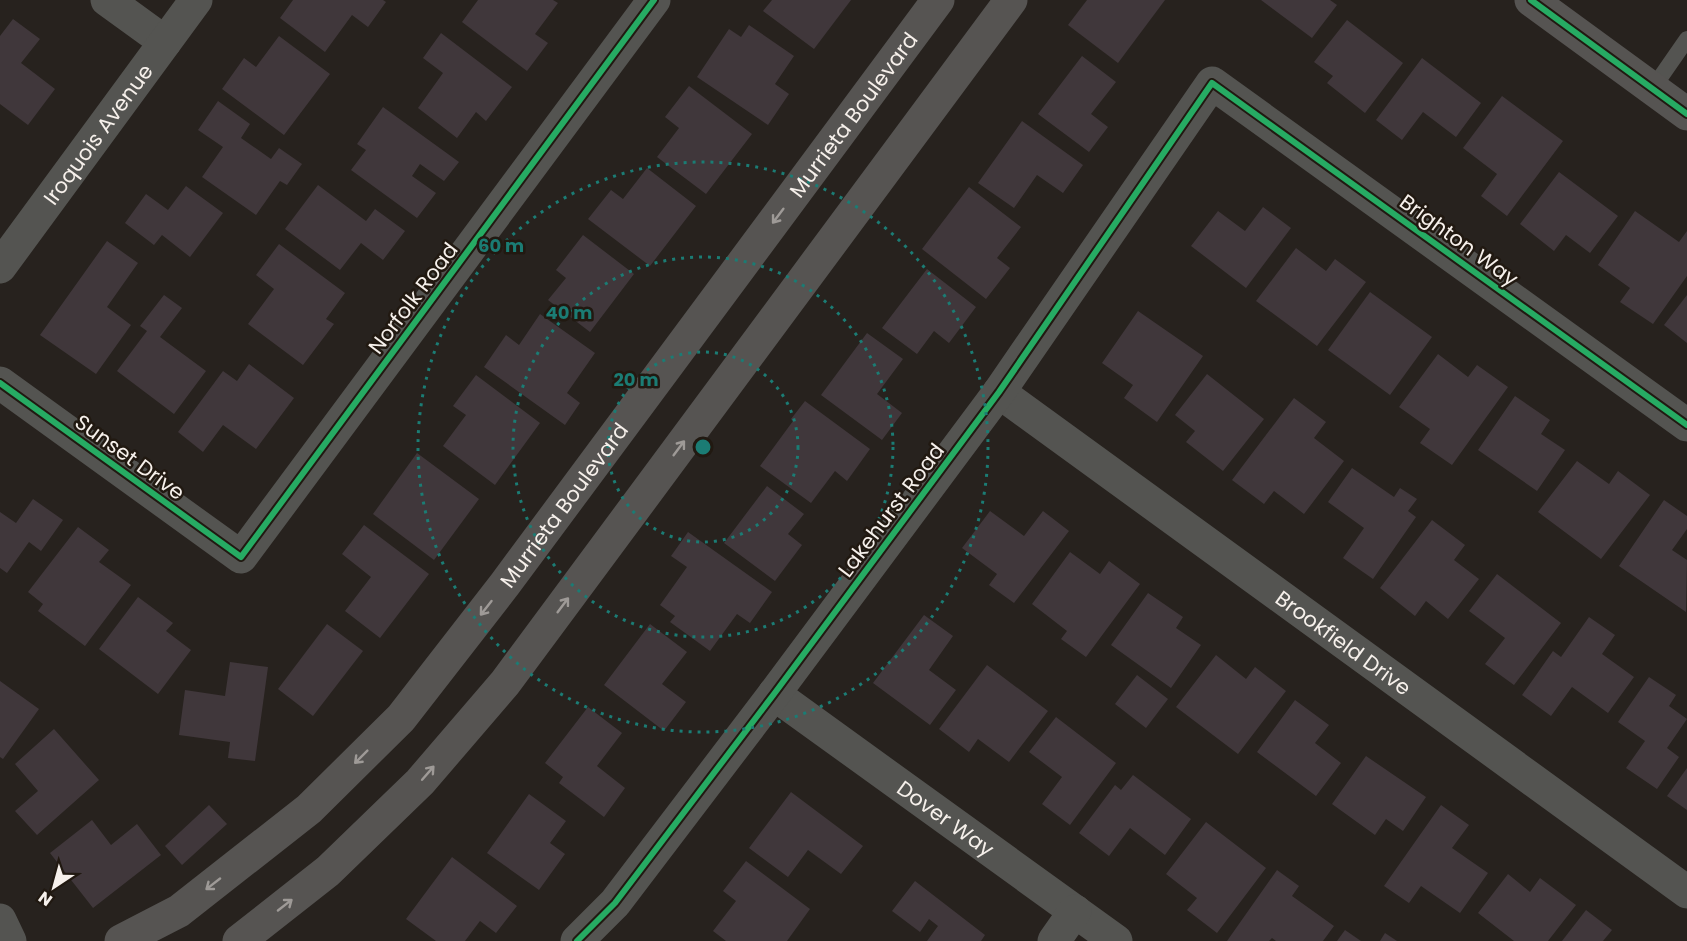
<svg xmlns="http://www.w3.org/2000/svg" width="1687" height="941" viewBox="0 0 1687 941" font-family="Poppins,sans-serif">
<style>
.building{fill:#40373b}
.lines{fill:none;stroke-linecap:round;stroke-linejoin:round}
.service{stroke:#545451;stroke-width:16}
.minor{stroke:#545451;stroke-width:33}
.secondary{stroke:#565452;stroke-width:33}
.cycleway-casing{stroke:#211911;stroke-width:10}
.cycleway{stroke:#26ab63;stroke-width:6}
.oneway{stroke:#9e9a97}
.ring{fill:none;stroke:#1b7c74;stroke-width:3;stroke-dasharray:3 6}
.labels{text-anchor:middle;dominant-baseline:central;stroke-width:5;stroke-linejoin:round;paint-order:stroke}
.street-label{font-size:21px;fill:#f6f0eb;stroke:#211911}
.centre{fill:#1b7c74;stroke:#211911;stroke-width:3}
.ring-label{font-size:18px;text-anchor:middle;font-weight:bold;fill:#1b7c74;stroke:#211911;stroke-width:5;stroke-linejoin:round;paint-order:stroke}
</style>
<rect width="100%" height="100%" fill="#27221e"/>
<!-- building -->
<g class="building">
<path d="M293,0H383L386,2L368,27L352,15L325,52L280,18Z"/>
<path d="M478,0H553L558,3L535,34L548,43L527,71L462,22Z"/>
<path d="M772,0H851L814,49L763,11Z"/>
<path d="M1087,0H1165L1118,63L1068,25Z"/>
<path d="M1261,0H1330L1337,5L1312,38Z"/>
<path d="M13,19L40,39L21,63L55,89L28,125L0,104V36Z"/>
<path d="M1347,20L1403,63L1365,113L1327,83L1333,76L1314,62Z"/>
<path d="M749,25L794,56L775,84L789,94L768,125L697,77L729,29L741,37Z"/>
<path d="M441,33L512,87L486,121L476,112L457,138L418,108L443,73L423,58Z"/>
<path d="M279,36L330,74L284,135L222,89L244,58L256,67Z"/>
<path d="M1082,56L1116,82L1091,114L1108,127L1089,152L1038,114Z"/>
<path d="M1422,58L1481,103L1456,137L1423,112L1402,140L1376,120Z"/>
<path d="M689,86L752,134L706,194L657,157L679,128L665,117Z"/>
<path d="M1502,96L1563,141L1507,216L1481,196L1497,174L1463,148Z"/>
<path d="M218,101L250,124L241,138L271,159L279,148L302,164L287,185L280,181L256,215L202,177L223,147L198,130Z"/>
<path d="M383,107L459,162L444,181L420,164L412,176L436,193L417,218L351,170L366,150L357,144Z"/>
<path d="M1022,121L1083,165L1063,193L1037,175L1014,208L978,183Z"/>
<path d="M647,168L696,206L650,266L588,219L611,190L623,199Z"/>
<path d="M1559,172L1618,216L1590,253L1566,235L1554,251L1520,224Z"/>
<path d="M318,185L366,221L375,209L405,231L383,260L361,243L340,270L285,229Z"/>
<path d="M186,186L223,213L190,257L162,235L154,245L125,223L146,194L168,210Z"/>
<path d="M969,187L1021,227L997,258L1010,268L986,299L922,249Z"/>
<path d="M1263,207L1291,228L1246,288L1191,246L1218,211L1245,231Z"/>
<path d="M1635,211L1679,242L1687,231V276L1653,324L1620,302L1630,288L1598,265Z"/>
<path d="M583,235L634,274L590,332L548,300L566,278L556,270Z"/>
<path d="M107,241L138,263L107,307L131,325L96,374L40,335Z"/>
<path d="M279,244L345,293L326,319L334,324L303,365L248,324L274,289L256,275Z"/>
<path d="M1296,248L1326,271L1335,259L1366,282L1317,346L1256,301Z"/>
<path d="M927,269L976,307L949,343L934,331L917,354L882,328Z"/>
<path d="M1370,292L1432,337L1390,395L1328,350Z"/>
<path d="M164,295L182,308L160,337L206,371L174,414L117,371L147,331L140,326Z"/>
<path d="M1687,295V343L1664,325Z"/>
<path d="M1138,311L1203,356L1157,422L1124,398L1133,385L1102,363Z"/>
<path d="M540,314L595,353L567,393L580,403L565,425L484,367L506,335L519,345Z"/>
<path d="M867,333L903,359L877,394L902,413L882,440L821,395Z"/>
<path d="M1438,354L1468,377L1477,365L1508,387L1452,465L1420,443L1430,429L1399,407Z"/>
<path d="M249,364L294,398L256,449L223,425L203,452L178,432L223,371L237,381Z"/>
<path d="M1207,374L1264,419L1223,471L1186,442L1195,431L1175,415Z"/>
<path d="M476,375L540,423L495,485L443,446L466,415L453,406Z"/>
<path d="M1515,396L1550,420L1541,434L1565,450L1537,491L1478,450Z"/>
<path d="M1294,398L1326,422L1314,438L1344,461L1304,514L1274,491L1264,504L1232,480Z"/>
<path d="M805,401L870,449L847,481L835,471L811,503L760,466L793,421L791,419Z"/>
<path d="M417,453L479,499L434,560L373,514Z"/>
<path d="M1577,461L1609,484L1618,471L1650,495L1601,559L1538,512Z"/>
<path d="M1352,468L1394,497L1400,488L1417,499L1408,511L1416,517L1373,579L1343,558L1364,528L1328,502Z"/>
<path d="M767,486L804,514L788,534L802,545L775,581L724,543Z"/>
<path d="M33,499L63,520L41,551L29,542L7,573L0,568V512L16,523Z"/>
<path d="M1664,500L1687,516V529L1672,550L1687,560L1686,612L1619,566Z"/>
<path d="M990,511L1024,536L1043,511L1069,531L1014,603L989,585L997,574L962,548Z"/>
<path d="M1432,520L1465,545L1454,560L1479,579L1448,619L1426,601L1415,616L1380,588Z"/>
<path d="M364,525L429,574L380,638L345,611L371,577L342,554Z"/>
<path d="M78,527L109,550L99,562L131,585L85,646L38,611L43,604L28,592Z"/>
<path d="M688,532L772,592L750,623L737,614L710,651L670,622L675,616L660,605L687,567L671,556Z"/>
<path d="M1070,552L1100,574L1109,561L1140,584L1086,657L1061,639L1067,631L1032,604Z"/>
<path d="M1497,574L1561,623L1514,685L1485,664L1505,638L1469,611Z"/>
<path d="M1148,593L1183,617L1176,628L1201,645L1171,688L1111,645Z"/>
<path d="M138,597L173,623L166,631L191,650L158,694L99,649Z"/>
<path d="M924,615L953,636L929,670L956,690L930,725L873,683Z"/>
<path d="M1589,617L1615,635L1602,654L1634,677L1608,713L1572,687L1551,716L1522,695L1553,651L1561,657Z"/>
<path d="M327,624L363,651L313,716L278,689Z"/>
<path d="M650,624L687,652L662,684L686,702L664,731L604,685Z"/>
<path d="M1216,655L1246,679L1255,667L1286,691L1238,754L1176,707Z"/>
<path d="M230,662L268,667L255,761L228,758L230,742L179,735L185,690L225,696Z"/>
<path d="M987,665L1048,711L1009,762L978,739L969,752L939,729Z"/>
<path d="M1137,675L1168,699L1146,728L1115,704Z"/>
<path d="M1649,677L1676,695L1669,706L1687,719L1667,748L1679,757L1657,789L1626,768L1645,741L1618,722Z"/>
<path d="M0,681L39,709L3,759L0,757Z"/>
<path d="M1295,700L1329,725L1315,743L1341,763L1316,796L1257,752Z"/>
<path d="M588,707L622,733L597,766L625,788L604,817L559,783L563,777L545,763Z"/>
<path d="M1056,717L1116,763L1070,825L1042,804L1062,777L1029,752Z"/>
<path d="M54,729L99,780L37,835L15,811L38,791L15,764Z"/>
<path d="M1366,756L1426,797L1403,831L1386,819L1375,835L1332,804Z"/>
<path d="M1687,768V810L1667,796Z"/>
<path d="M1133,775L1191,819L1165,855L1130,828L1109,856L1079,833L1115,785L1121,790Z"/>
<path d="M791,792L863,846L841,874L808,850L788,877L749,848Z"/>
<path d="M529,794L566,821L550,843L565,854L539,890L487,853Z"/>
<path d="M209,805L227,824L182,865L165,846Z"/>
<path d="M1441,805L1469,825L1452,848L1488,873L1460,913L1421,886L1409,903L1384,886Z"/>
<path d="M92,820L111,845L137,824L161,855L93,908L50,853Z"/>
<path d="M1206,822L1266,868L1217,933L1187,910L1197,898L1166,874Z"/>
<path d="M452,857L517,906L496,933L480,921L465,941H436L406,919Z"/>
<path d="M746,861L810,909L787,941H726L713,931L736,901L723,891Z"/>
<path d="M1277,870L1299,886L1292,896L1334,926L1323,941H1276L1272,938L1269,941H1227Z"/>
<path d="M1508,874L1530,892L1540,878L1576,905L1548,941H1514L1478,913Z"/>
<path d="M915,881L985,935L981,941H927L938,926L929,919L920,932L892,911Z"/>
<path d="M1586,910L1612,930L1603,941H1562Z"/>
<path d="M1345,930L1361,941H1337Z"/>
<path d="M1385,933L1397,941H1380Z"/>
</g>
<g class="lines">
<!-- service -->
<path class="service" d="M1653,88L1687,39"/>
<!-- minor -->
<g class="minor">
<path d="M107,0L165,42"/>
<path id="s1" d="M0,267L196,0"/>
<path d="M0,383L241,557L654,0"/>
<path id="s2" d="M999,392L1687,892"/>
<path id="s3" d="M774,694L1116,941"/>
<path d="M0,920L10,941"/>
<path d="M577,941L615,903L774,694L999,392L1212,83L1687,425"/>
<path d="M1054,941L1075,911"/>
</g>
<!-- secondary -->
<g class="secondary">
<path d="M1531,0L1687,114"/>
<path id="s4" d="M121,941L179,911L309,809L401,718L505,584L938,0"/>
<path d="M239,941L328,871L420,782L505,683L1011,0"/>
</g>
<!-- cycleway casing -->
<g class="cycleway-casing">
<g id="cycleway">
<path d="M1531,0L1687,114"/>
<path d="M0,383L241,557L654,0"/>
<path d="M577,941L615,903L774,694L999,392L1212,83L1687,425"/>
</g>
</g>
<!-- cycleway -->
<use href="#cycleway" class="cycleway"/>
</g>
<!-- one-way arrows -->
<defs><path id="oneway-shaft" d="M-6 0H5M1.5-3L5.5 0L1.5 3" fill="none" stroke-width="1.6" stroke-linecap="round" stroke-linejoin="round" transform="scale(1.5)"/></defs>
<g class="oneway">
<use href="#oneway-shaft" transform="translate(778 216) rotate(127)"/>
<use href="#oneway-shaft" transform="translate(679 448) rotate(-53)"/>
<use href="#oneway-shaft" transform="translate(563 605) rotate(-53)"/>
<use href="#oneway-shaft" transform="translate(486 608) rotate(128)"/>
<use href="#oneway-shaft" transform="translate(361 757) rotate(135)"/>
<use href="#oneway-shaft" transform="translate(428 773) rotate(-49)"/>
<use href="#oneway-shaft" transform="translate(213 884) rotate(142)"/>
<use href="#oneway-shaft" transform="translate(285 905) rotate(-38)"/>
</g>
<!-- distance rings -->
<g class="ring">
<circle cx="703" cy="447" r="95"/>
<circle cx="703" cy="447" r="190"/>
<circle cx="703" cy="447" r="285"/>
</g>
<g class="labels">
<!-- street labels -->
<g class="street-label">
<text stroke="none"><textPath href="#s4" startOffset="1114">Murrieta Boulevard</textPath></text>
<text stroke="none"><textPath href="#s1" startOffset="165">Iroquois Avenue</textPath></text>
<text transform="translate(1459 240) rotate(36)">Brighton Way</text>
<text transform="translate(413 298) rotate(-53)">Norfolk Road</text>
<text transform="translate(130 457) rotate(36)">Sunset Drive</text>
<text stroke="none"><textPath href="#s4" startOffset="628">Murrieta Boulevard</textPath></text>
<text transform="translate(891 510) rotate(-53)">Lakehurst Road</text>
<text stroke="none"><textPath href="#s2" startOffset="426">Brookfield Drive</textPath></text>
<text stroke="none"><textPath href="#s3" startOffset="212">Dover Way</textPath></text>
</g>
</g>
<circle cx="703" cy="447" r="9" class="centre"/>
<g class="ring-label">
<text x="501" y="252">60 m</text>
<text x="569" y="319">40 m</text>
<text x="636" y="386">20 m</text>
</g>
<!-- north arrow -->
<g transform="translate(54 887) rotate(216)" stroke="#211911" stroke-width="4.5" paint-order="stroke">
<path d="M0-4.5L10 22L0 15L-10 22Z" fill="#f6f0eb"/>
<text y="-9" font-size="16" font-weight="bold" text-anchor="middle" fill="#f6f0eb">N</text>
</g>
</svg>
